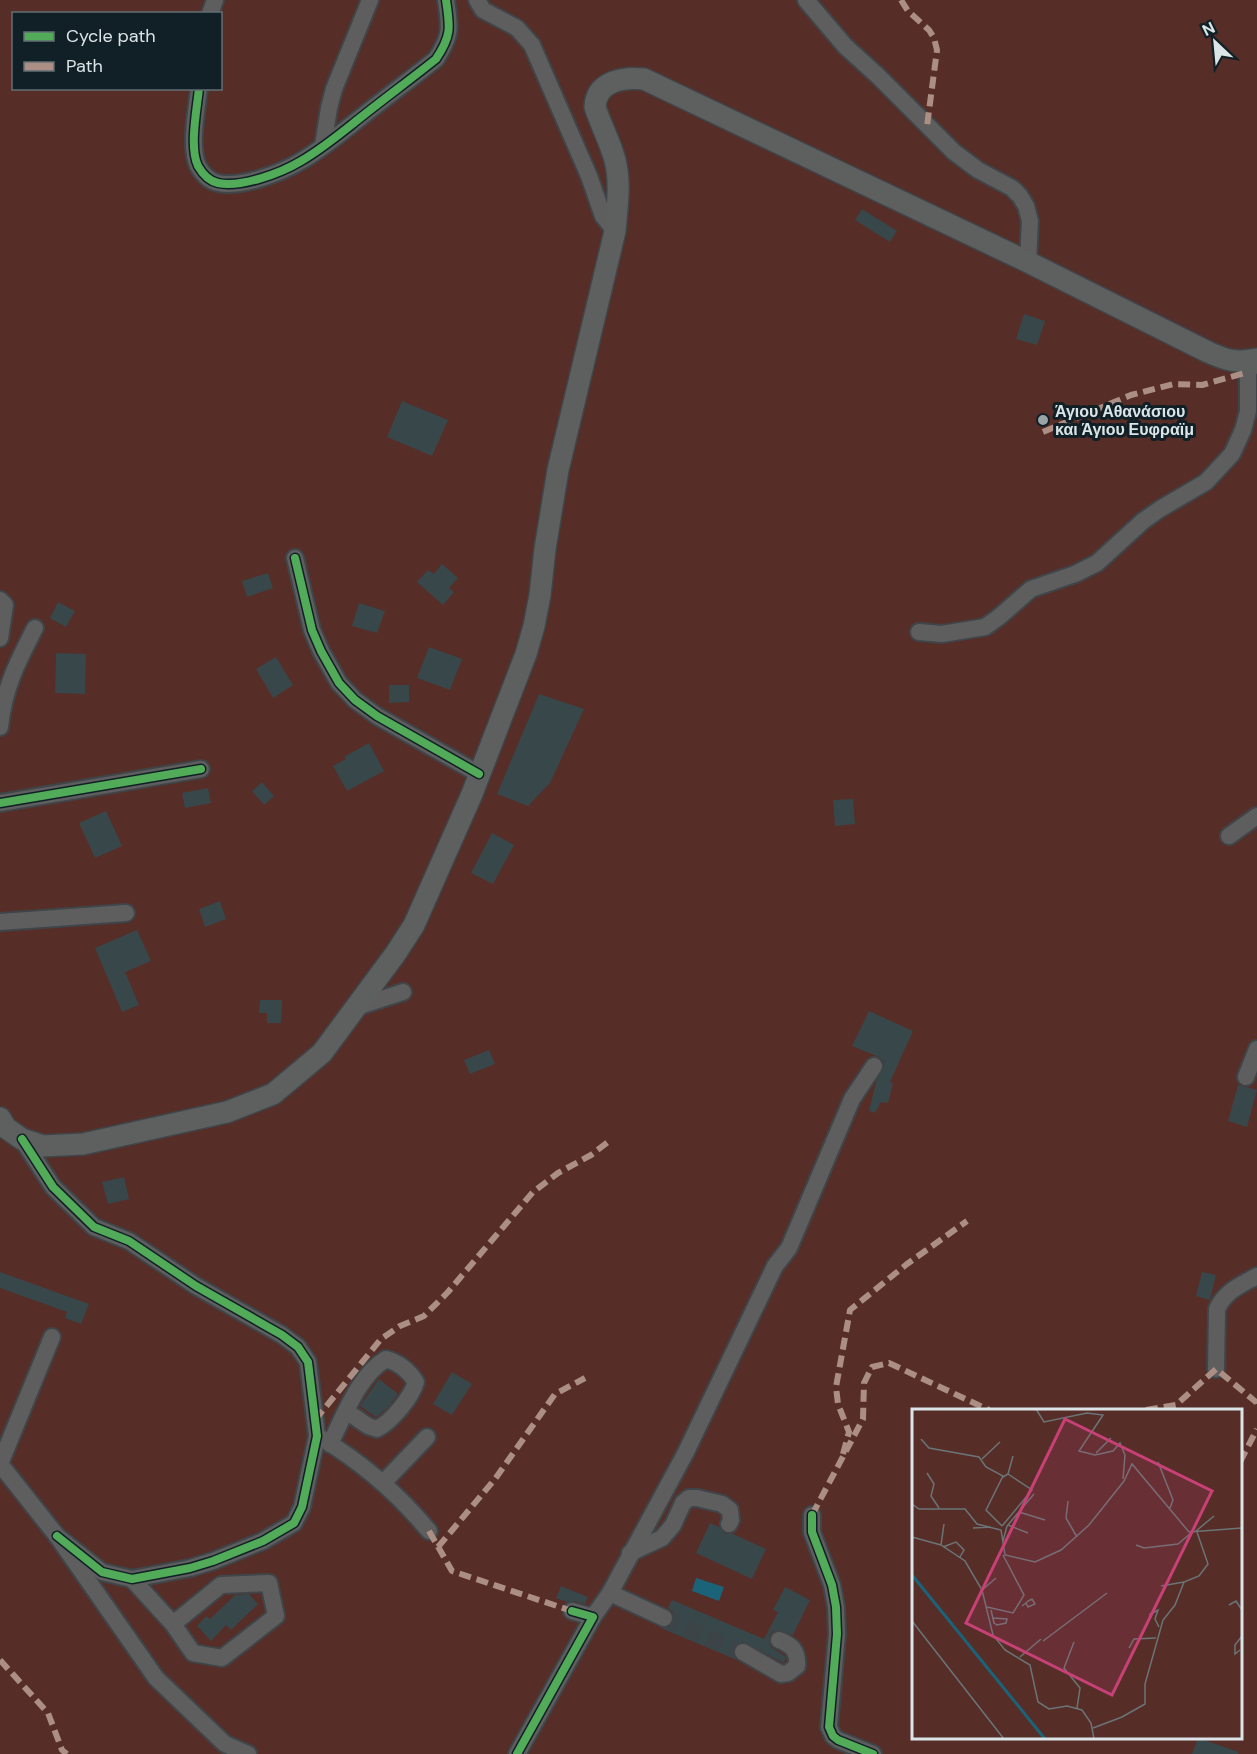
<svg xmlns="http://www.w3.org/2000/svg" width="1257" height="1754" viewBox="0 0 1257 1754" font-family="'DM Sans',sans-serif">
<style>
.green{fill:#572d28;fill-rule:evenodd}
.water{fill:#1b6379}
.building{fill:#38474a}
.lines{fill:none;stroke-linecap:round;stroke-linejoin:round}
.minor-tunnel{stroke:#3c4447;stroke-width:16;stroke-dasharray:16 8;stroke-linecap:butt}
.minor-casing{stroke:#3f4548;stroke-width:20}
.major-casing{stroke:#3f4548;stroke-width:24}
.minor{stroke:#5f5e5e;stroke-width:16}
.major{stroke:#5e5f5f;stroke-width:21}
.quiet{stroke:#ac8f84;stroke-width:6;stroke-dasharray:12 6;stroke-linecap:butt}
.cycleway-casing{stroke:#112026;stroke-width:11}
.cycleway{stroke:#51ab58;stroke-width:8}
.poi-dot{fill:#9aa3a6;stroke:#112026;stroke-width:2}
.labels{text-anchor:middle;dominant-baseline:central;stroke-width:6;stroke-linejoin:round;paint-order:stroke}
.poi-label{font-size:16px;font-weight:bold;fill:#dbe5e8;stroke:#112026;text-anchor:start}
.inset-river{fill:none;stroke:#1b6379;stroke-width:3}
.inset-road{fill:none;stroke:#6b7477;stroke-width:1.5}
.view{fill:#c74177;fill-opacity:0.15;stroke:#c74177;stroke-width:3}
.inset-edge{fill:none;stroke:#dbe5e8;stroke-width:3}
</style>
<rect width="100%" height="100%" fill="#20282b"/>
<!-- green -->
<path class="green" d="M0,0H1257V1754H0ZM14,14H220V88H14ZM914,1410H1240V1738H914Z"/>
<!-- water -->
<path class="water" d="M696,1578L724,1587L719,1601L692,1591Z"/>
<!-- building -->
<g class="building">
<path d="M862,209L897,231L890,242L855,220Z"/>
<path d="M1024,314L1045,321L1037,345L1016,339Z"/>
<path d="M402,401L448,420L432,456L387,437Z"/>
<path d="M442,564L458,578L449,588L454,592L443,605L417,582L428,570L434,574Z"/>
<path d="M268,573L273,588L247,597L242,581Z"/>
<path d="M58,602L75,611L66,627L50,618Z"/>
<path d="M359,603L385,611L377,633L352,626Z"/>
<path d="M429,647L462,659L450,690L417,678Z"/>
<path d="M56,653L86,654L85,694L55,693Z"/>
<path d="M276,657L293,685L273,698L256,669Z"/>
<path d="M389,685H409V702L389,703Z"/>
<path d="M539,694L584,709L550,783L528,806L497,794Z"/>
<path d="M369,743L384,771L347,791L333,766L346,759L344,757Z"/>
<path d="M262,782L274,796L264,805L252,791Z"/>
<path d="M208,788L211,803L185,808L182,793Z"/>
<path d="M853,799L855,824L835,826L833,800Z"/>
<path d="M106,811L122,846L95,858L79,823Z"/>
<path d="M492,833L514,845L493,884L471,873Z"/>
<path d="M220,901L226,919L205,927L199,909Z"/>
<path d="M137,930L151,961L125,972L139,1005L122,1012L95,948Z"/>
<path d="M260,1000H282L281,1023H267V1013H259Z"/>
<path d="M869,1011L913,1031L890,1082L893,1083L888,1103L881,1102L875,1113L869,1111L876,1082L884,1067V1062L879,1057L852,1046Z"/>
<path d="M489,1050L495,1064L470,1074L464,1060Z"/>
<path d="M1238,1085L1257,1090L1247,1127L1228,1121Z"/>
<path d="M124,1177L129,1199L108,1204L102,1182Z"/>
<path d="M0,1272L89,1304L81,1324L65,1318L67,1312L0,1288Z"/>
<path d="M1202,1272L1216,1275L1210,1300L1196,1296Z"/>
<path d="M452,1372L472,1384L452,1415L433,1404Z"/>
<path d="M379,1379L398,1394L387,1408L376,1417L360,1406Z"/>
<path d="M710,1523L719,1527L725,1534H733L766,1549L752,1579L696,1553Z"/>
<path d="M561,1586L588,1597L585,1604L574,1601L567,1602L556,1598Z"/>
<path d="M785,1587L810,1600L793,1635L778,1630L773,1631L769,1636V1642L771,1647L786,1657L784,1663L744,1642L737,1643L734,1647L733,1653L737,1660L661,1628L670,1627L674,1622L673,1612L668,1608L672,1600L764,1639L778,1612L773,1610Z"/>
<path d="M249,1594L258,1604L231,1630L226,1625L211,1641L197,1626L206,1616L210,1619L235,1595Z"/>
<path d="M1198,1738L1239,1752L1238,1754H1192Z"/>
</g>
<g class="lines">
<!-- minor-tunnel -->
<path class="minor-tunnel" d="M664,1618L743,1652"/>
<!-- minor casing -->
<g class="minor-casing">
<g id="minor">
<path d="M477,0L483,10L517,28L532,45L589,176L603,216L615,231"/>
<path d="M806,0L845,46L878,76L954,152L978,170L1012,188L1020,196L1026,206L1030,221L1028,262"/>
<path d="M210,14L215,0"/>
<path d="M199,88C197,109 189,147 198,166C202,173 209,181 218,183C241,188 281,173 301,161C322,149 341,133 360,118C385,98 411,79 436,59C452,35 450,27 446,0"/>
<path d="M323,146L329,108L334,89L370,0"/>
<path d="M295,558L312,630L321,651L339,683L355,700L377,716L479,774"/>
<path d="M0,600L5,605L0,638"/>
<path d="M919,632L942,634L985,627L999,617L1031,589L1075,574L1097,563L1143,521L1160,509L1206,482L1232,454L1243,430L1248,411V372L1257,360"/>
<path d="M0,727C4,688 17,663 35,628"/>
<path d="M0,803L201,769"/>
<path d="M1229,836L1257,816"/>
<path d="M0,922L126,913"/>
<path d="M357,1007L403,992"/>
<path d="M1246,1077L1257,1049"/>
<path d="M22,1139L53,1187L94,1227L129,1241L196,1286L282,1335L298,1347L308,1362L317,1436L302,1507L294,1523L263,1541L213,1561L190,1568L132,1579L102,1572L57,1536"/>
<path d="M1216,1369L1217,1309C1225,1291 1241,1285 1257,1276"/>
<path d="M321,1438C361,1462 399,1495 429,1531"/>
<path d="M330,1444C344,1416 359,1375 386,1359C400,1363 409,1371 416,1382C411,1398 392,1421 377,1429L368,1426L346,1411"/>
<path d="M0,1464L57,1536L156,1678L225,1744L248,1754"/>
<path d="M0,1464L52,1337"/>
<path d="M383,1483L427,1437"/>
<path d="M812,1515V1532L832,1585L836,1607L837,1634L829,1727L833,1736L838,1740L873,1754"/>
<path d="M630,1553L662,1538L673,1525L683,1503L689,1498H697L722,1504L730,1510L731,1520L729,1524"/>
<path d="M132,1579L173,1624L193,1653L222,1658L276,1616L269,1583L221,1585L173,1624"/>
<path d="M610,1593L664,1618"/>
<path d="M593,1617L610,1593L686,1452L775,1266L789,1248L852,1099L874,1066"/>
<path d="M743,1652L781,1674L788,1673L797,1666C798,1651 792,1645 779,1640"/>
<path d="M517,1754L593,1617L572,1611"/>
</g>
</g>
<!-- major casing -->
<g class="major-casing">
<path id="major" d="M0,1118L6,1128L22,1139L43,1146L83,1144L227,1112L273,1094L322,1053L396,953L414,925L472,794L526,654L534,626L540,595L545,549L558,470L615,231C617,207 621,184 615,160C610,142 601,125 595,107C596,81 623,77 644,79L1028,262L1208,352C1228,361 1236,363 1257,359"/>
</g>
<!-- minor -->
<use href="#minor" class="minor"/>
<!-- major -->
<use href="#major" class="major"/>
<!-- quiet -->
<g class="quiet">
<path d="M901,0L908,11L929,30L934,38L937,50L927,126"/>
<path d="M1043,432L1131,395L1174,384L1202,385L1248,372"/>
<path d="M1146,1410L1176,1405L1216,1369L1256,1402L1257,1405"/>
<path d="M315,1420L381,1339L400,1326L424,1316L448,1292L533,1192L558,1173L591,1155L608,1142"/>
<path d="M843,1454L849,1432L838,1404L836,1387L850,1310L907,1264L967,1221"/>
<path d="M1240,1462L1257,1429"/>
<path d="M812,1515L863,1419L864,1383L872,1367L889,1363L989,1410"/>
<path d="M429,1531L452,1571L572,1611"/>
<path d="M438,1547L495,1479L555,1394L585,1378"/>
<path d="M0,1660L48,1713L62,1750L67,1754"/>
</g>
<!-- cycleway casing -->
<g class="cycleway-casing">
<g id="cycleway">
<path d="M199,88C197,109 189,147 198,166C202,173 209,181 218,183C241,188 281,173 301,161C322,149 341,133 360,118C385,98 411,79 436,59C452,35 450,27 446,0"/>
<path d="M295,558L312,630L321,651L339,683L355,700L377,716L479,774"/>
<path d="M0,803L201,769"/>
<path d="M22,1139L53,1187L94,1227L129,1241L196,1286L282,1335L298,1347L308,1362L317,1436L302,1507L294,1523L263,1541L213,1561L190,1568L132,1579L102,1572L57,1536"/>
<path d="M812,1515V1532L832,1585L836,1607L837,1634L829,1727L833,1736L838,1740L873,1754"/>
<path d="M517,1754L593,1617L572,1611"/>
</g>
</g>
<!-- cycleway -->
<use href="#cycleway" class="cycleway"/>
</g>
<!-- markers -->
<circle class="poi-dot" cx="1043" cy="420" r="6"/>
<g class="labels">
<!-- poi labels -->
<g class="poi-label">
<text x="1055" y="411">Άγιου Αθανάσιου<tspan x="1055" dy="18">και Άγιου Ευφραϊμ</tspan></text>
</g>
</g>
<!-- overview -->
<g transform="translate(912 1409)">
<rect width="330" height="330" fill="#20282b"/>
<path d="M0,0H330V330H0Z" fill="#572d28"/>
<path class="inset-river" d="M0,166L133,330"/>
<path class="inset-road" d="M124,0L132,13L175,4L191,6L167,42L183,46L201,42L208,34L213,46L211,70M9,30L17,39L67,48L74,58L91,67L74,101L90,117M184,44L199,29M70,50L88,33M246,53L261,91L258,99M15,64L22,75L19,87L27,99M91,68L96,65L101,47M156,92L154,109L165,128M0,95L7,100H53L65,115L89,121L93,146L123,153L149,141L177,116L212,72L220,55L277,123L330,119M107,103L133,111M96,116L116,124M90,117L120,81L96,65M61,119L79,118M284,122L302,107M0,128L29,136L53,152L70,181L81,226L93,241L118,256L126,293L137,300L155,297L170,301L179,314L182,330M91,132L95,117L122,85M29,136L32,115M224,136L232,139L266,135L279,124M31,138L44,133L52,141L48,148M249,177L272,173M70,181L84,169M317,196L324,192L330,201M110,197L114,194L116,192L120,190L123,195L116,198L114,194M75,198L101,204L112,186L91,146M79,201L82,214L85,216L94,214L95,210L81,209M237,206L246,201L243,210L247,218M0,212L92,330M131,232L195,184M162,233L152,259L168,279L165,299M217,239L222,230L244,229M328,241L323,245V236L330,227M108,248L129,230M181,319L210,308L233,295V275L251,211L263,196L272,173L287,167L296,155L285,123"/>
<path class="view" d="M153,10L300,82L200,286L54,214Z"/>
<rect width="330" height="330" class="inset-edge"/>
</g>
<!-- legend -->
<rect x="12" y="12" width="210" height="78" fill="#112026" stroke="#626f74" stroke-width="1.5"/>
<rect x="24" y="32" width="30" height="9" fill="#51ab58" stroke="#626f74" stroke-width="1.5"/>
<text x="66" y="42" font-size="18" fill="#dbe5e8">Cycle path</text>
<rect x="24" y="62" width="30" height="9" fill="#ac8f84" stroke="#626f74" stroke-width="1.5"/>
<text x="66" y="72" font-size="18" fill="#dbe5e8">Path</text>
<!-- north arrow -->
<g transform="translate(1215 42) rotate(334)" stroke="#112026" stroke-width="4.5" paint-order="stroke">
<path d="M0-4.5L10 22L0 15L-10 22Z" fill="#dbe5e8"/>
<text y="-9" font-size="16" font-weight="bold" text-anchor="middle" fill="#dbe5e8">N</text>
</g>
</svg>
